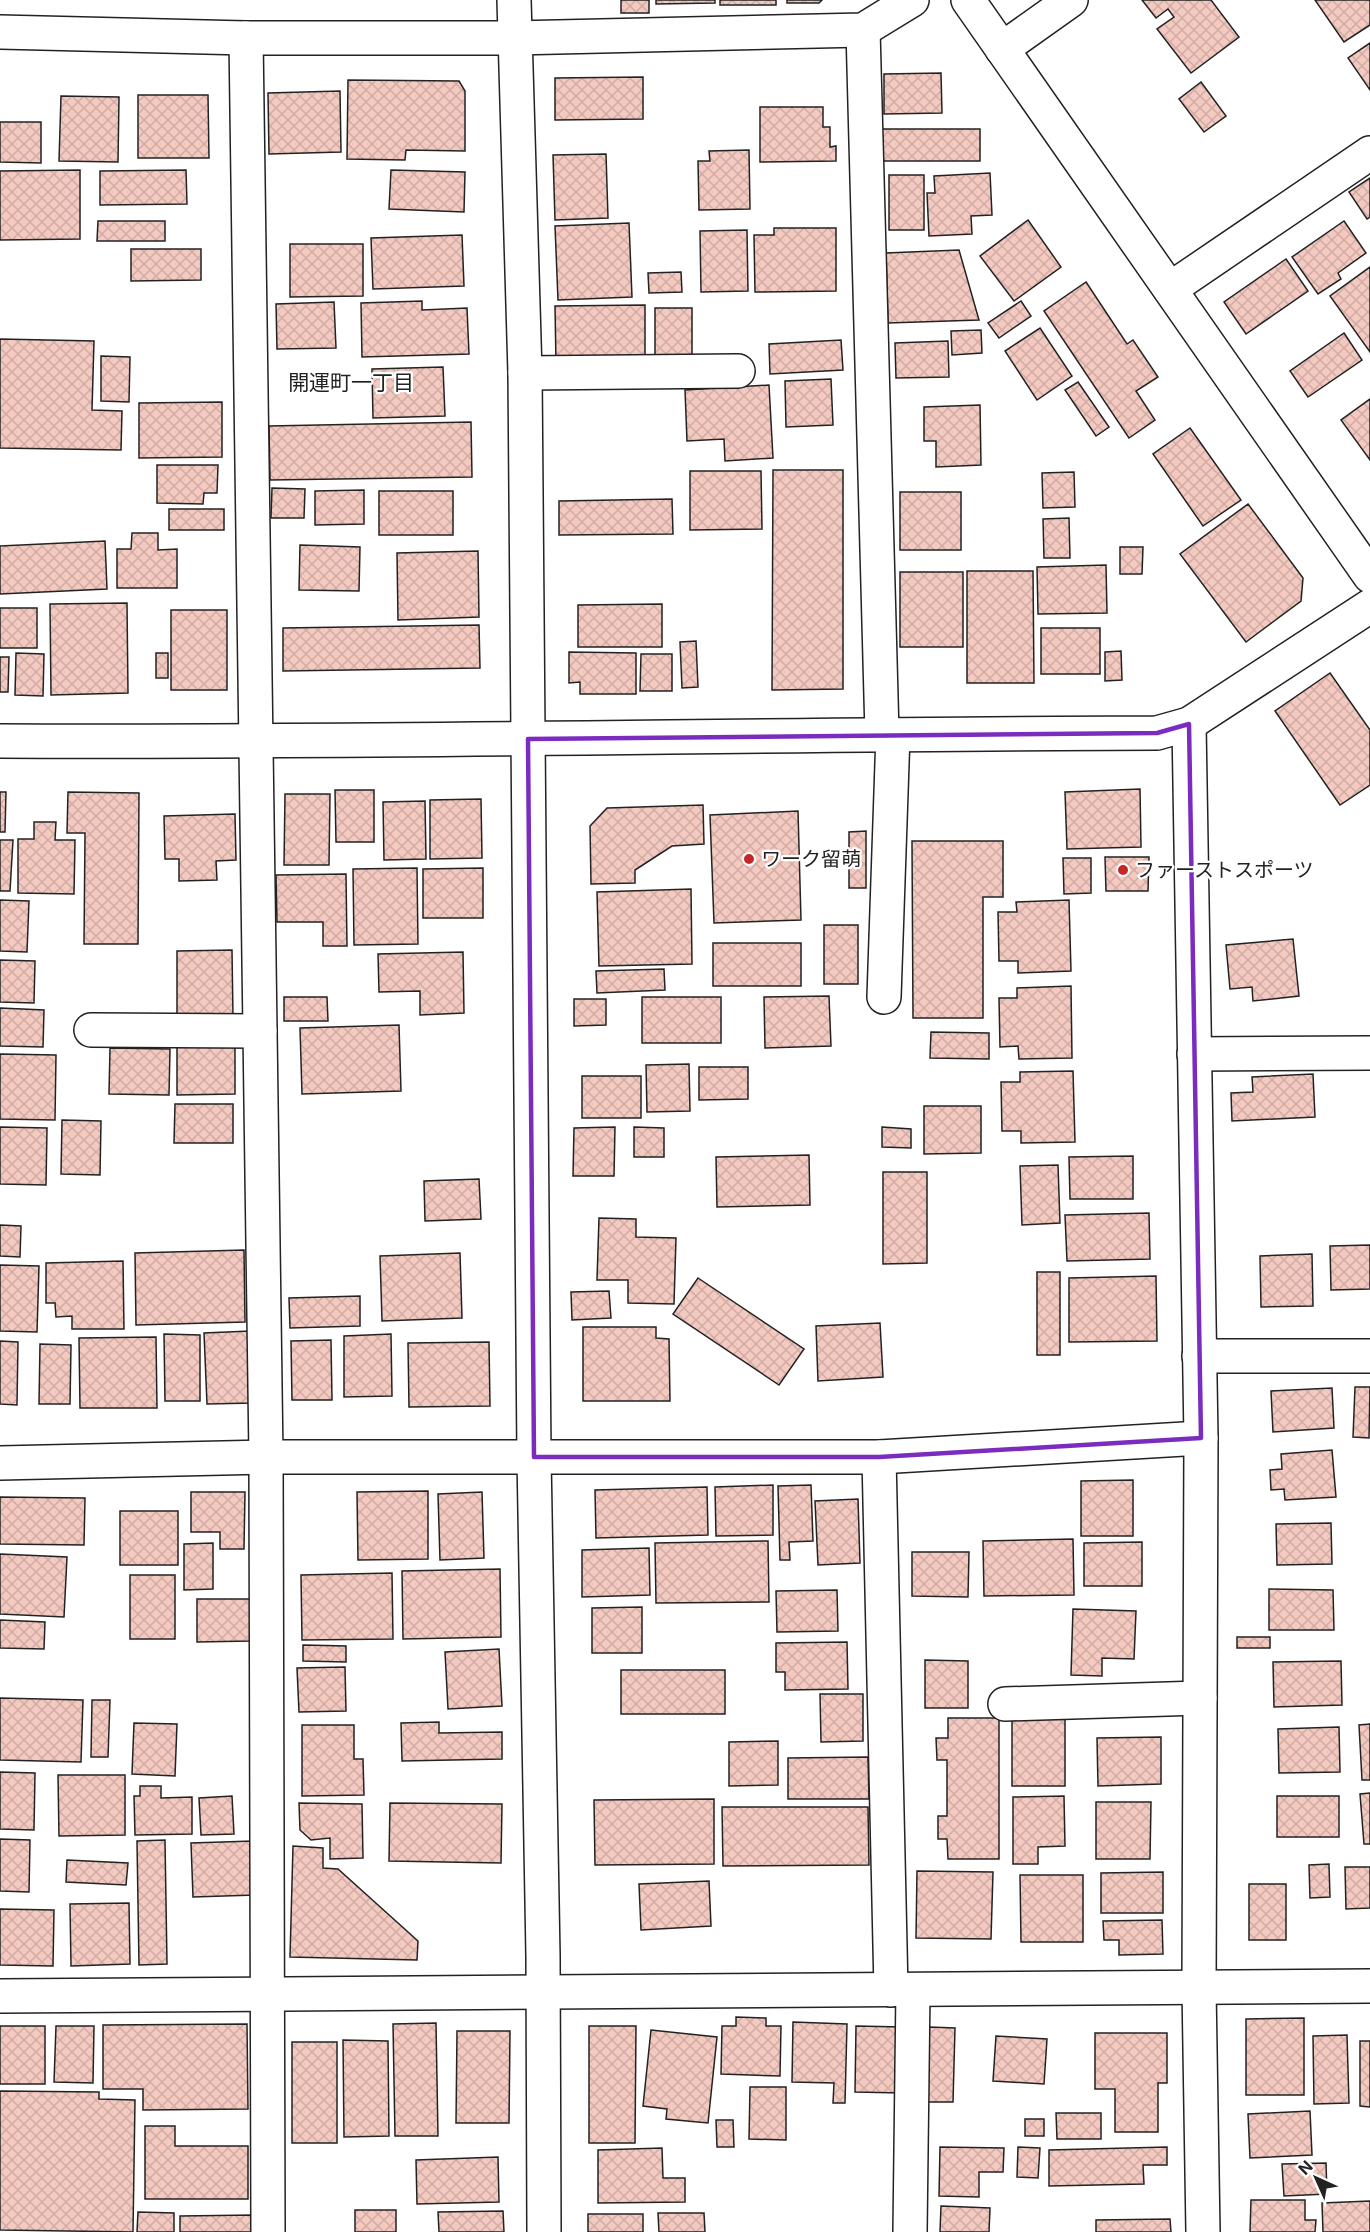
<svg xmlns="http://www.w3.org/2000/svg" width="1370" height="2232" viewBox="0 0 1370 2232" font-family="Inter,'Noto Sans JP',sans-serif">
<style>
.building{fill:url(#building-cross-hatch);stroke:#222;stroke-width:1.5}
.lines{fill:none;stroke-linecap:round;stroke-linejoin:round}
.minor-casing{stroke:#222;stroke-width:36}
.minor{stroke:#fff;stroke-width:33}
.marked{fill:none;stroke:#7b2cbf;stroke-width:4.5;stroke-linejoin:round}
.poi-dot{fill:#c62828;stroke:#fff;stroke-width:2}
.labels{text-anchor:middle;dominant-baseline:central;stroke-width:4.5;stroke-linejoin:round;paint-order:stroke}
.poi-label{font-size:20px;fill:#222;stroke:#fff;text-anchor:start}
.neighbourhood-label{font-size:21px;fill:#222;stroke:#fff}
</style>
<defs>
<pattern id="building-cross-hatch" width="8" height="8" patternUnits="userSpaceOnUse" patternTransform="scale(1.5)"><rect width="8" height="8" fill="#f3c9c0"/><path d="M0 0l8 8M0 8l8-8" fill="none" stroke="#d0aca5"/></pattern>
</defs>
<rect width="100%" height="100%" fill="#fff"/>
<!-- building -->
<g class="building">
<rect x="621" y="0" width="28" height="13"/>
<path d="M656,0H715V3L656,4Z"/>
<rect x="720" y="0" width="56" height="5"/>
<path d="M787,0H822L819,3H787Z"/>
<path d="M1142,0H1211L1239,37L1191,73L1157,29L1174,17L1168,9L1156,18Z"/>
<path d="M1315,0H1370V25L1344,42Z"/>
<path d="M1370,43V90L1348,58Z"/>
<path d="M941,73L942,113L884,114V74Z"/>
<path d="M643,77V119L555,120V78Z"/>
<path d="M348,80L459,81L465,91V151L406,150L405,160L347,159Z"/>
<path d="M1201,82L1226,116L1204,132L1179,99Z"/>
<path d="M340,91L341,152L269,154L268,93Z"/>
<path d="M138,95H208L209,158H138Z"/>
<path d="M61,96L119,97L118,162L59,161Z"/>
<path d="M760,107H823V127H830V147L836,146V161L760,162Z"/>
<path d="M0,122H41V163L0,162Z"/>
<rect x="880" y="129" width="100" height="32"/>
<path d="M749,150L750,209L699,210L698,161H710L709,151Z"/>
<path d="M606,154L608,218L555,220L553,155Z"/>
<path d="M80,170V239L0,240V171Z"/>
<path d="M186,170L187,204L100,205V171Z"/>
<path d="M391,170L465,172L464,212L389,209Z"/>
<path d="M990,173L992,215L971,216L972,234L929,236L927,193H935L934,176Z"/>
<rect x="889" y="175" width="35" height="55"/>
<path d="M1370,178V217L1367,219L1349,192Z"/>
<path d="M1028,220L1061,267L1014,301L980,256Z"/>
<path d="M98,221H165V241H97Z"/>
<path d="M1344,221L1366,253L1338,273L1341,279L1318,294L1292,257Z"/>
<path d="M629,223L632,297L558,300L555,226Z"/>
<path d="M774,228H836V291L755,292L754,235H774Z"/>
<path d="M747,230L748,291L701,292L700,231Z"/>
<path d="M462,235L464,286L373,289L371,238Z"/>
<path d="M290,244H363V296L290,297Z"/>
<path d="M131,249H201V280L131,281Z"/>
<path d="M959,250L979,320L888,323L886,253Z"/>
<path d="M1286,259L1308,291L1246,334L1224,302Z"/>
<path d="M1370,267V352L1330,296Z"/>
<path d="M681,272L682,292L649,293L648,273Z"/>
<path d="M1086,282L1127,344L1133,340L1158,377L1136,391L1155,420L1129,438L1044,311Z"/>
<path d="M422,301V310L467,308L469,354L362,357L361,303Z"/>
<path d="M1021,301L1031,316L999,338L988,323Z"/>
<path d="M334,302L336,348L277,349L276,304Z"/>
<path d="M645,305V363L556,364L555,306Z"/>
<rect x="655" y="308" width="37" height="55"/>
<path d="M1040,328L1072,376L1037,400L1005,351Z"/>
<path d="M981,330L982,353L952,355L951,331Z"/>
<path d="M1344,333L1362,360L1308,397L1290,371Z"/>
<path d="M0,339L94,341L92,410L122,411L121,450L0,448Z"/>
<path d="M841,340L843,370L770,374L769,344Z"/>
<path d="M948,341L949,377L896,378L895,343Z"/>
<path d="M101,356L130,357L129,402L101,401Z"/>
<path d="M443,367L445,416L373,418L372,369Z"/>
<path d="M831,379L833,425L786,427L785,381Z"/>
<path d="M1078,382L1109,427L1096,436L1065,390Z"/>
<path d="M769,385L773,458L725,461L724,439L687,441L685,390Z"/>
<path d="M1370,399V460L1341,420Z"/>
<path d="M222,402V457L139,458V403Z"/>
<path d="M980,405L981,465L936,467V441H924V407Z"/>
<path d="M471,422L472,477L270,480L269,426Z"/>
<path d="M1190,428L1241,500L1203,526L1153,454Z"/>
<path d="M157,465H218L217,493H204L203,504L157,503Z"/>
<path d="M773,470H843V689L772,690Z"/>
<path d="M690,471H761L762,529L690,530Z"/>
<path d="M1074,472L1075,507L1043,508L1042,473Z"/>
<path d="M272,488L305,489L304,518H271Z"/>
<path d="M364,490V524L315,525V491Z"/>
<rect x="379" y="491" width="74" height="44"/>
<rect x="900" y="492" width="61" height="58"/>
<path d="M672,499L673,534L559,535V501Z"/>
<path d="M1248,504L1303,578L1301,601L1246,642L1180,554Z"/>
<rect x="169" y="509" width="55" height="21"/>
<path d="M1069,518L1070,558H1044L1043,519Z"/>
<path d="M132,533H158V550L177,549V588H117V549H131Z"/>
<path d="M105,541L107,589L0,594V546Z"/>
<path d="M300,545L360,547L359,591L299,590Z"/>
<path d="M1120,547H1143L1142,574H1120Z"/>
<path d="M478,551L479,617L398,620L397,553Z"/>
<path d="M1106,565L1107,613L1038,614L1037,567Z"/>
<path d="M967,571H1033L1034,683H967Z"/>
<rect x="900" y="572" width="63" height="75"/>
<path d="M127,603L128,693L51,695L50,604Z"/>
<path d="M662,604V647H578V605Z"/>
<rect x="0" y="608" width="37" height="40"/>
<rect x="171" y="610" width="56" height="80"/>
<path d="M479,625L480,668L283,671V628Z"/>
<rect x="1041" y="628" width="59" height="46"/>
<path d="M696,641L698,687L682,688L680,642Z"/>
<path d="M1121,651L1122,680L1105,681V652Z"/>
<path d="M569,652L636,653V694H580V682L569,683Z"/>
<path d="M16,653L44,654L43,696L15,695Z"/>
<rect x="156" y="653" width="12" height="25"/>
<path d="M641,654H672V691H640Z"/>
<path d="M0,657H9L8,692H0Z"/>
<path d="M1330,673L1370,730V785L1340,805L1275,711Z"/>
<path d="M1140,789L1141,847L1067,849L1065,792Z"/>
<path d="M335,790H374V842H336Z"/>
<path d="M0,792H6L5,832H0Z"/>
<path d="M68,792L139,793L138,944H84L85,833H67Z"/>
<path d="M285,794H330L329,865H284Z"/>
<path d="M481,799L482,858L430,859V800Z"/>
<path d="M425,801L426,859L384,860L383,802Z"/>
<path d="M703,805L704,844L672,846L635,870V883L591,884L590,826L607,808Z"/>
<path d="M798,811L801,920L714,923L710,815Z"/>
<path d="M235,814L236,860L216,861L217,880L179,881V859H165L164,816Z"/>
<path d="M34,822H56L55,840H75L74,894L18,893V839H34Z"/>
<path d="M866,831V888H849V832Z"/>
<path d="M0,840H13L10,891H0Z"/>
<path d="M912,841H1003V897H983V1018H913Z"/>
<path d="M1105,857H1149L1148,891H1106Z"/>
<path d="M1063,858H1091V893L1064,894Z"/>
<path d="M417,868L418,944L354,945L353,869Z"/>
<path d="M483,868V918H423V869Z"/>
<path d="M346,874L347,946H323V922H277L276,875Z"/>
<path d="M691,889L692,964L599,966L597,892Z"/>
<path d="M0,900L29,901L27,952L0,951Z"/>
<path d="M1069,900L1071,971L1018,973V961H999L998,912H1017L1016,902Z"/>
<rect x="824" y="925" width="34" height="59"/>
<path d="M1293,939L1299,996L1253,1001L1252,987L1230,989L1226,945Z"/>
<rect x="713" y="943" width="88" height="43"/>
<path d="M232,950L233,1017L177,1018V951Z"/>
<path d="M463,952L464,1013L420,1015V991L379,992L378,954Z"/>
<path d="M0,960L35,961L34,1003L0,1002Z"/>
<path d="M664,969L665,990L597,993L596,971Z"/>
<path d="M1071,986L1072,1058L1019,1059L1018,1046L1000,1047L999,998H1017V988Z"/>
<path d="M829,996L831,1046L765,1048L764,997Z"/>
<path d="M284,997H327L328,1021H284Z"/>
<rect x="642" y="997" width="79" height="46"/>
<path d="M574,999H606V1025L574,1026Z"/>
<path d="M0,1008L44,1010L43,1047L0,1046Z"/>
<path d="M399,1025L401,1091L302,1094L300,1028Z"/>
<path d="M931,1032L989,1033V1059L930,1058Z"/>
<path d="M235,1043V1094L177,1095V1044Z"/>
<path d="M110,1048L170,1049L169,1095L109,1094Z"/>
<path d="M0,1054L56,1055L55,1120L0,1119Z"/>
<path d="M689,1064L690,1111L647,1112L646,1065Z"/>
<path d="M699,1067H748V1099L699,1100Z"/>
<path d="M1073,1071L1075,1142L1021,1143V1131H1002L1001,1082H1020V1072Z"/>
<path d="M1313,1074L1315,1117L1232,1121L1231,1093L1253,1092L1252,1077Z"/>
<rect x="582" y="1076" width="59" height="42"/>
<path d="M175,1104H233V1143H174Z"/>
<path d="M924,1106H981V1153L924,1154Z"/>
<path d="M62,1120L101,1121L100,1175L61,1174Z"/>
<path d="M0,1127L47,1128L46,1185L0,1184Z"/>
<path d="M615,1127L614,1176H573L574,1128Z"/>
<path d="M634,1127L664,1128V1157H634Z"/>
<path d="M882,1127L911,1129V1148L882,1147Z"/>
<path d="M809,1155L810,1205L717,1207L716,1157Z"/>
<path d="M1133,1156V1199H1070L1069,1157Z"/>
<path d="M1058,1165L1060,1223L1022,1225L1020,1166Z"/>
<path d="M883,1172H927V1263L883,1264Z"/>
<path d="M479,1179L481,1219L425,1221L424,1181Z"/>
<path d="M1149,1213L1150,1259L1067,1261L1065,1215Z"/>
<path d="M599,1218L636,1219V1237L676,1238L674,1304L628,1303V1280H597Z"/>
<path d="M0,1225L21,1226L20,1257L0,1256Z"/>
<path d="M1370,1245V1289L1331,1290L1330,1246Z"/>
<path d="M244,1250L245,1322L136,1325L135,1253Z"/>
<path d="M460,1253L462,1318L382,1321L380,1256Z"/>
<path d="M1312,1254L1313,1306L1261,1307L1260,1256Z"/>
<path d="M123,1261L124,1329H72V1316L56,1317L55,1303H46V1263Z"/>
<path d="M0,1265L39,1266L37,1332L0,1331Z"/>
<rect x="1037" y="1272" width="23" height="83"/>
<path d="M1156,1276L1157,1341L1069,1342V1278Z"/>
<path d="M698,1278L804,1349L779,1385L673,1314Z"/>
<path d="M609,1291L611,1318L572,1320L571,1292Z"/>
<path d="M360,1296V1326L290,1328L289,1298Z"/>
<path d="M880,1323L883,1377L818,1381L816,1326Z"/>
<path d="M583,1327H656V1338L669,1339L670,1401H583Z"/>
<path d="M250,1331L253,1403L207,1404L204,1333Z"/>
<path d="M164,1334L200,1335V1401H165Z"/>
<path d="M391,1334L392,1396L344,1397V1336Z"/>
<path d="M156,1337L157,1408H80L79,1338Z"/>
<path d="M331,1340L332,1400H292L291,1341Z"/>
<path d="M0,1341L18,1342L17,1405L0,1404Z"/>
<path d="M489,1342L490,1406L409,1407L408,1343Z"/>
<path d="M40,1344L71,1345L70,1404H39Z"/>
<path d="M1355,1387H1370L1369,1438L1353,1437Z"/>
<path d="M1332,1388L1334,1428L1273,1432L1271,1391Z"/>
<path d="M1332,1450L1336,1497L1285,1500L1284,1489L1271,1490L1270,1470L1282,1469L1281,1454Z"/>
<path d="M1133,1480V1536H1081V1481Z"/>
<path d="M773,1485V1535L716,1536L715,1487Z"/>
<path d="M811,1485L813,1541L789,1542L790,1560H780L778,1486Z"/>
<path d="M707,1487L708,1535L596,1538L595,1490Z"/>
<path d="M428,1491V1559L358,1560L357,1492Z"/>
<path d="M191,1492H245L244,1549H220V1532H191Z"/>
<path d="M482,1492L484,1558L440,1560L438,1494Z"/>
<path d="M0,1497L85,1498L84,1545L0,1544Z"/>
<path d="M858,1499L860,1563L818,1565L815,1501Z"/>
<rect x="120" y="1511" width="58" height="54"/>
<path d="M1331,1523L1332,1564L1277,1565L1276,1524Z"/>
<path d="M1073,1539L1074,1595L984,1596L983,1541Z"/>
<path d="M768,1541L769,1602L656,1603L655,1543Z"/>
<path d="M1142,1542V1586H1084V1543Z"/>
<path d="M213,1543V1589L184,1590V1544Z"/>
<path d="M649,1548L650,1595L582,1597V1550Z"/>
<path d="M912,1552H969L968,1597L912,1596Z"/>
<path d="M0,1554L67,1557L64,1617L0,1614Z"/>
<path d="M500,1569L501,1637L403,1639L402,1571Z"/>
<path d="M392,1573L393,1639L302,1640L301,1575Z"/>
<rect x="130" y="1575" width="45" height="64"/>
<path d="M1269,1589L1333,1590L1334,1630H1269Z"/>
<path d="M837,1590L838,1631L777,1632L776,1591Z"/>
<path d="M197,1599H251V1641L197,1642Z"/>
<path d="M642,1607V1653H592V1608Z"/>
<path d="M1073,1609L1136,1611L1134,1659L1102,1658V1676L1071,1675Z"/>
<path d="M0,1620L45,1622L44,1649L0,1648Z"/>
<rect x="1237" y="1637" width="33" height="11"/>
<path d="M847,1642L848,1689L785,1690V1672H776V1643Z"/>
<path d="M303,1645L346,1646V1662L303,1661Z"/>
<path d="M499,1649L502,1706L448,1709L445,1652Z"/>
<path d="M925,1660L968,1661V1708H925Z"/>
<path d="M1341,1661L1342,1705L1274,1707L1273,1662Z"/>
<path d="M345,1667L346,1711L299,1712L297,1668Z"/>
<rect x="621" y="1670" width="104" height="44"/>
<path d="M820,1694H863V1741L821,1742Z"/>
<path d="M0,1698L83,1700L81,1762L0,1760Z"/>
<path d="M92,1700H110L108,1757H91Z"/>
<rect x="1012" y="1714" width="53" height="72"/>
<path d="M948,1718H999V1859H948L947,1839H938V1816H947V1760H937L936,1738H948Z"/>
<path d="M439,1722V1733L502,1732V1759L402,1761L401,1723Z"/>
<path d="M134,1723L177,1724L175,1776L132,1774Z"/>
<path d="M1370,1724V1780H1362L1359,1725Z"/>
<path d="M302,1725H354V1759H363L364,1795L302,1796Z"/>
<path d="M1339,1727L1340,1772L1279,1773L1278,1729Z"/>
<path d="M1161,1737V1784L1098,1786L1097,1738Z"/>
<path d="M778,1741V1785L729,1786V1742Z"/>
<path d="M868,1757L869,1799H788V1758Z"/>
<path d="M0,1772L35,1773L34,1830L0,1829Z"/>
<path d="M58,1775H125V1835L59,1836Z"/>
<path d="M140,1786H161V1798L192,1797V1834L135,1835L134,1796H140Z"/>
<path d="M1370,1793V1844H1364L1360,1794Z"/>
<path d="M232,1796L234,1834L201,1835L199,1798Z"/>
<path d="M1064,1796L1065,1846L1038,1847V1864H1013V1797Z"/>
<rect x="1277" y="1796" width="62" height="41"/>
<path d="M714,1799V1864L595,1865L594,1800Z"/>
<path d="M1096,1802H1151L1150,1859H1096Z"/>
<path d="M299,1803L362,1804L363,1858L330,1859V1838L311,1840L300,1830Z"/>
<path d="M390,1803L502,1804L501,1863L389,1861Z"/>
<path d="M722,1807H868L869,1865L723,1866Z"/>
<path d="M0,1839L30,1840L29,1892L0,1891Z"/>
<path d="M165,1840L167,1964L139,1965L137,1841Z"/>
<path d="M253,1841L255,1895L193,1897L191,1843Z"/>
<path d="M293,1846L323,1848V1868L338,1869L418,1941L417,1960L290,1957Z"/>
<path d="M67,1860L128,1863L126,1885L66,1882Z"/>
<path d="M1329,1864L1330,1897L1310,1898L1309,1865Z"/>
<path d="M1345,1867H1370V1908L1346,1909Z"/>
<path d="M917,1871L993,1872L991,1939L916,1938Z"/>
<path d="M1163,1872V1913H1101V1873Z"/>
<path d="M1020,1875H1083V1942H1021Z"/>
<path d="M709,1881L711,1926L641,1930L639,1884Z"/>
<rect x="1249" y="1884" width="37" height="56"/>
<path d="M129,1903L130,1964L71,1966L70,1904Z"/>
<path d="M0,1909L54,1910L53,1966L0,1965Z"/>
<path d="M1162,1920L1163,1954L1119,1955V1940H1104L1103,1921Z"/>
<path d="M736,2017L766,2018V2026H781L780,2076L721,2074L722,2026H736Z"/>
<path d="M1304,2018V2095H1246V2019Z"/>
<path d="M793,2022L847,2024L845,2103H833L834,2083L792,2082Z"/>
<path d="M436,2023L438,2136H395L393,2024Z"/>
<path d="M247,2024L248,2109L143,2110V2089H103V2025Z"/>
<rect x="0" y="2026" width="45" height="58"/>
<path d="M56,2026H94L93,2083L54,2082Z"/>
<path d="M589,2026H636L635,2143H589Z"/>
<path d="M856,2026L902,2027L901,2093L855,2092Z"/>
<path d="M929,2027L955,2028L953,2102H927Z"/>
<path d="M651,2030L717,2037L708,2123L666,2119L667,2109L643,2106Z"/>
<path d="M457,2031H510L509,2123H456Z"/>
<path d="M1095,2033H1167V2083H1158V2132H1115V2089H1095Z"/>
<path d="M1347,2035L1349,2103L1314,2104L1313,2036Z"/>
<path d="M996,2036L1047,2039L1044,2084L993,2081Z"/>
<path d="M343,2040L388,2041L389,2136L344,2137Z"/>
<path d="M1360,2041H1370V2107L1360,2106Z"/>
<rect x="292" y="2042" width="45" height="101"/>
<path d="M750,2087H786V2140L749,2139Z"/>
<path d="M0,2091L99,2092V2099L135,2100L133,2232L0,2230Z"/>
<path d="M1310,2111L1312,2155L1250,2158L1248,2114Z"/>
<path d="M1056,2113H1101V2139H1057Z"/>
<rect x="1025" y="2119" width="19" height="17"/>
<path d="M716,2120H733L734,2147H717Z"/>
<path d="M145,2126H175V2146H248V2199H145Z"/>
<path d="M940,2147L1004,2148L1003,2172H979V2197L939,2196Z"/>
<path d="M1018,2147L1040,2148L1038,2178L1017,2177Z"/>
<path d="M1167,2147V2165H1143L1144,2184L1049,2186V2150Z"/>
<path d="M662,2148L663,2178H685V2202L598,2203V2150Z"/>
<path d="M498,2157L499,2202L417,2204L416,2160Z"/>
<path d="M1326,2163L1327,2194L1284,2196L1282,2164Z"/>
<path d="M1251,2200H1305V2220H1316L1315,2232H1250Z"/>
<path d="M1370,2201V2232H1323L1322,2203Z"/>
<path d="M941,2206L990,2208L989,2232H940Z"/>
<rect x="355" y="2210" width="41" height="22"/>
<path d="M503,2211L504,2232H439L438,2212Z"/>
<path d="M138,2212L174,2213V2232H137Z"/>
<path d="M658,2213H704L705,2232H659Z"/>
<rect x="588" y="2214" width="55" height="18"/>
<path d="M254,2215V2232H180V2216Z"/>
<path d="M1170,2219L1171,2232H1096V2220Z"/>
</g>
<g class="lines">
<!-- minor casing -->
<g class="minor-casing">
<g id="minor">
<path d="M514,0L525,373L534,1457L543,1956L544,2232"/>
<path d="M968,0L1370,576"/>
<path d="M863,30L882,734"/>
<path d="M0,32L246,38H514L863,30L912,0"/>
<path d="M246,38L266,1457L268,2232"/>
<path d="M1002,49L1071,0"/>
<path d="M1170,289L1370,153"/>
<path d="M525,373L738,371"/>
<path d="M1189,724L1201,1438L1199,1988L1203,2232"/>
<path d="M0,741C386,743 771,734 1157,733L1189,724L1370,606"/>
<path d="M884,997L893,734"/>
<path d="M91,1030L260,1031"/>
<path d="M1194,1054L1370,1053"/>
<path d="M1199,1356H1370"/>
<path d="M879,1457L891,1990"/>
<path d="M0,1463L266,1457H879L1201,1438"/>
<path d="M1005,1704L1200,1698"/>
<path d="M0,1996L1370,1986"/>
<path d="M910,2232L913,1990"/>
</g>
</g>
<!-- minor -->
<use href="#minor" class="minor"/>
</g>
<!-- marked area -->
<path class="marked" d="M1189,724L1201,1438L879,1457H534L528,739L1157,733Z"/>
<!-- markers -->
<g class="poi-dot">
<circle cx="749" cy="859" r="6"/>
<circle cx="1123" cy="870" r="6"/>
</g>
<g class="labels">
<!-- poi labels -->
<g class="poi-label">
<text x="761" y="859">ワーク留萌</text>
<text x="1135" y="870">ファーストスポーツ</text>
</g>
<!-- neighbourhood labels -->
<g class="neighbourhood-label">
<text x="351" y="382">開運町一丁目</text>
</g>
</g>
<!-- north arrow -->
<g transform="translate(1316 2178) rotate(315)" stroke="#ffffff" stroke-width="4.5" paint-order="stroke">
<path d="M0-4.5L10 22L0 15L-10 22Z" fill="#222222"/>
<text y="-9" font-size="16" font-weight="bold" text-anchor="middle" fill="#222222">N</text>
</g>
</svg>
